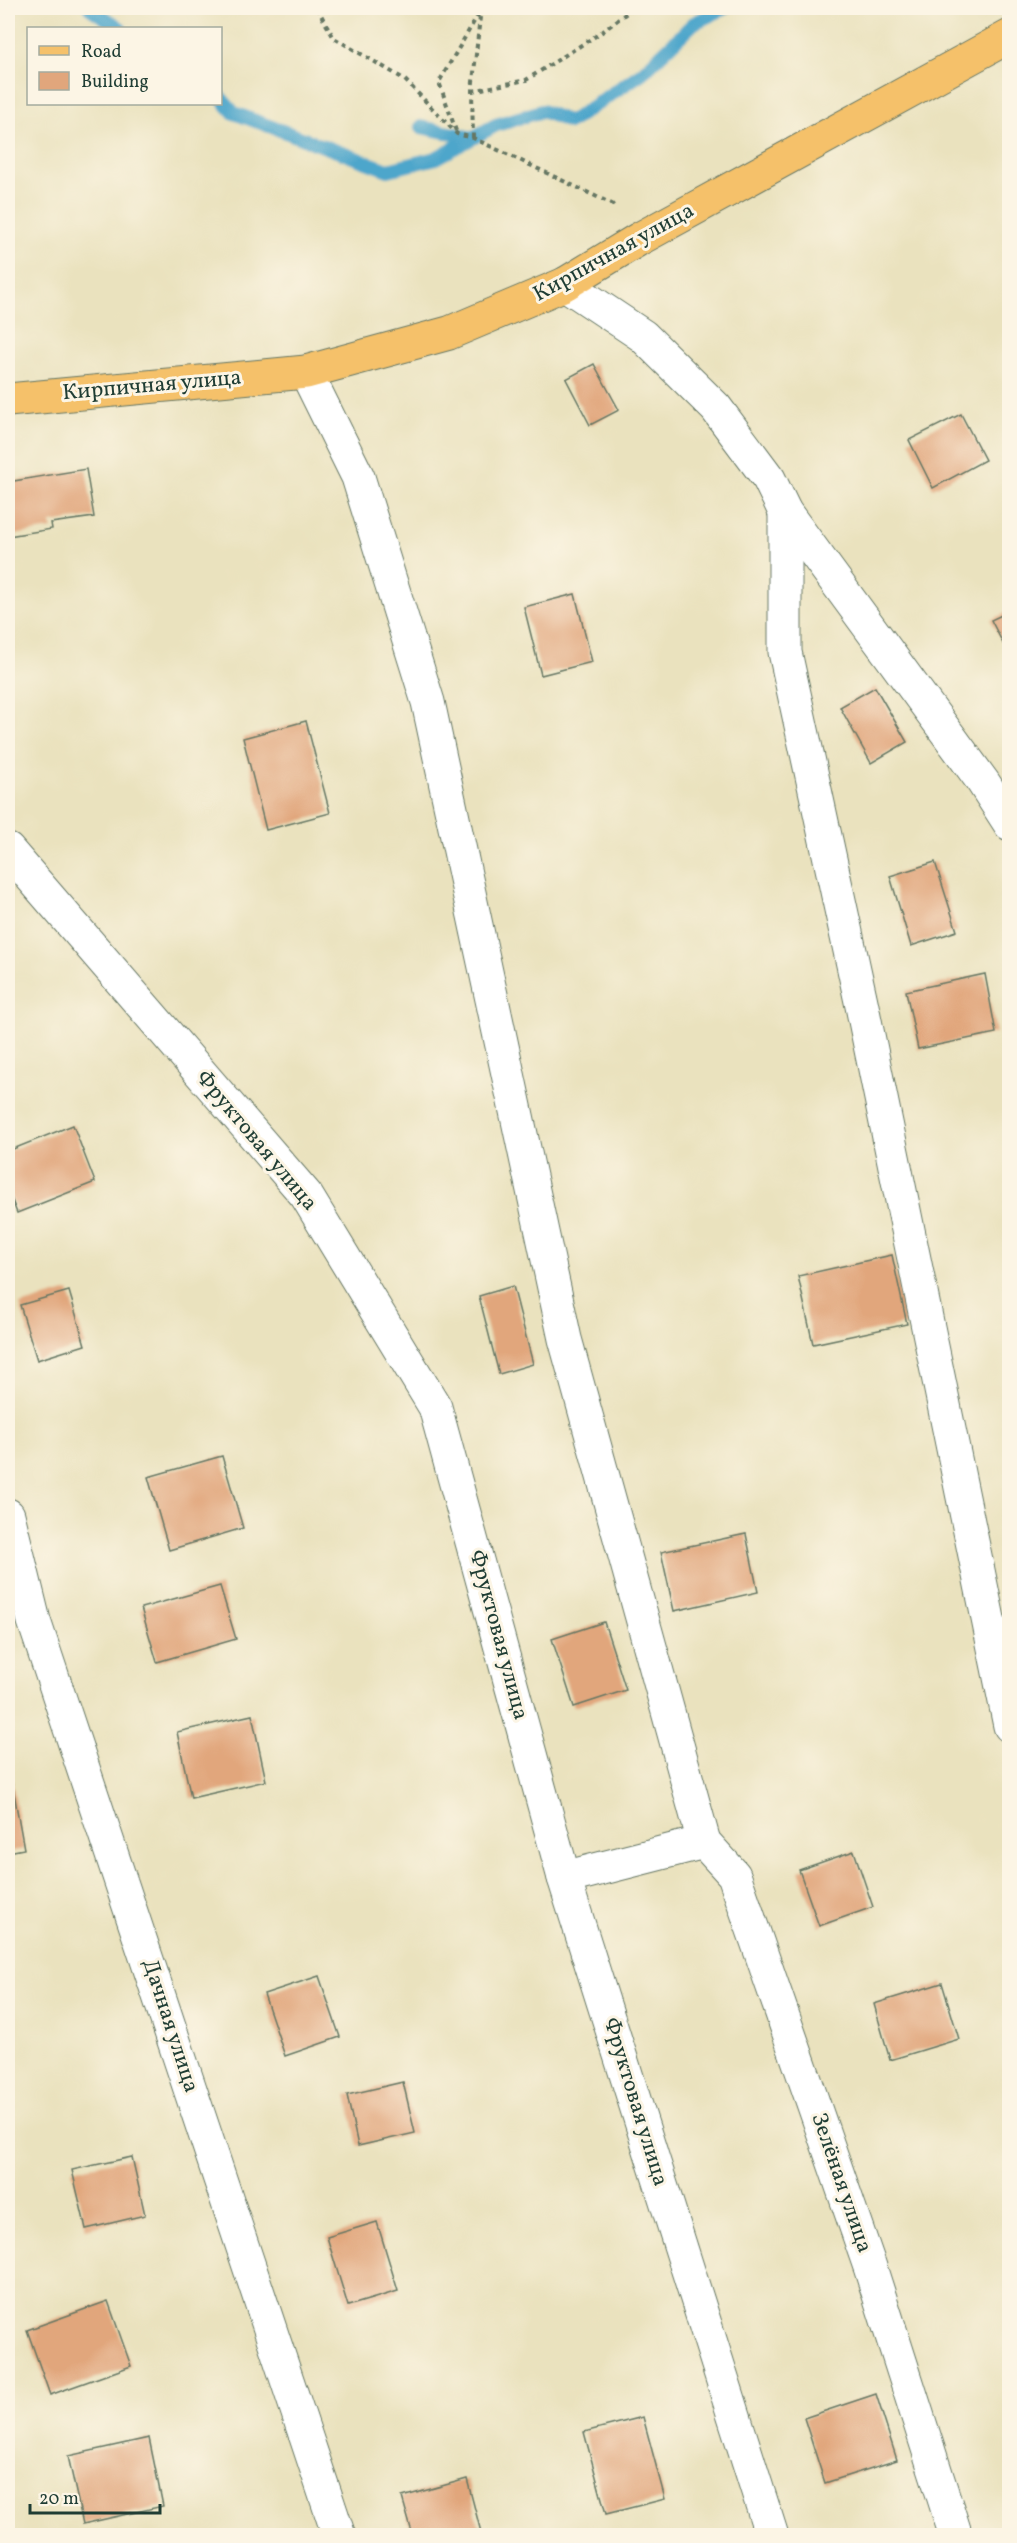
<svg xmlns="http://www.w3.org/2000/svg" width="1017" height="2543" viewBox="0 0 1017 2543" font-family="Vollkorn,serif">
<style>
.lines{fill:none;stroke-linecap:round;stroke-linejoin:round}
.stream{stroke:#4ea6cb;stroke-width:14}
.building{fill:#e1a67c}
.minor-casing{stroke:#667764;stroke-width:35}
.major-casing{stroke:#667764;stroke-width:35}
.path{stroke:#667764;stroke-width:4;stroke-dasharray:4.5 4.5;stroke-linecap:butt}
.minor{stroke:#fff;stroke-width:33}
.major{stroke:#f5c16b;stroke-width:33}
.labels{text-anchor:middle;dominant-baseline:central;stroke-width:6;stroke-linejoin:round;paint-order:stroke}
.street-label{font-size:22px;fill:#1f3d34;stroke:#fcf5e5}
</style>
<rect width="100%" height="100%" fill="#fcf5e5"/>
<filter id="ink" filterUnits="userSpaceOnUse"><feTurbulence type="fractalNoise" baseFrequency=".0167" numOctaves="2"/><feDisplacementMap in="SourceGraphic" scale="12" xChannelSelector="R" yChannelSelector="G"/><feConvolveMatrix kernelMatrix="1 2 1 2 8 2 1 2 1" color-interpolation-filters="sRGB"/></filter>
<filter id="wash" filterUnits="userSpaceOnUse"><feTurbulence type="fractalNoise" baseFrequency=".008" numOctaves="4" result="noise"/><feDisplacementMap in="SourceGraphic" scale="24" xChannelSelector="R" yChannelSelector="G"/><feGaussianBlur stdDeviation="1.35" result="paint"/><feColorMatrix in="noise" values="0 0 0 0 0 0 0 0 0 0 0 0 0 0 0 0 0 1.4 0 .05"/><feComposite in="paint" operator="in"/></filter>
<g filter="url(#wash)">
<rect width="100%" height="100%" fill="#eae2be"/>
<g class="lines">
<!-- stream -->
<g class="stream">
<path d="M90,8L120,28"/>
<path d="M220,97L234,113L388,170L436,158L496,125L542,111L570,122L642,73L694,23L725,8"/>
<path d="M421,127L473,138"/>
</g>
</g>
<g id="blocks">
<!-- building -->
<g class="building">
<path d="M594,364L619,410L590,425L566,379Z"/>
<path d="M961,414L985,460L933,488L909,440Z"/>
<path d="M86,469L94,517L51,523L52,529L8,536V482Z"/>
<path d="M575,594L592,662L541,675L524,607Z"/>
<path d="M1010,611V657L991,620Z"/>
<path d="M875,687L907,742L871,763L840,707Z"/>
<path d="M306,721L330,813L266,830L243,738Z"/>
<path d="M935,862L957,931L911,946L890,876Z"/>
<path d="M985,974L996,1033L918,1049L906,991Z"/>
<path d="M73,1125L95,1182L17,1213L8,1190V1151Z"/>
<path d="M892,1255L907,1324L813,1344L798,1276Z"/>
<path d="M513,1286L533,1364L499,1374L479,1296Z"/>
<path d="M69,1291L85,1345L37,1360L20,1305Z"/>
<path d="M222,1456L243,1528L169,1550L148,1477Z"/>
<path d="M746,1534L758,1592L674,1611L661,1552Z"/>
<path d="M220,1586L236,1639L157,1662L141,1608Z"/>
<path d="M604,1622L626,1690L574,1707L552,1639Z"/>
<path d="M252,1715L266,1781L191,1798L177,1732Z"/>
<path d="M12,1782L24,1849L8,1852V1783Z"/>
<path d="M854,1851L873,1907L819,1926L799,1870Z"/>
<path d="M319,1976L340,2037L285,2056L264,1994Z"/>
<path d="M942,1983L959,2039L890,2060L874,2004Z"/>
<path d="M403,2082L415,2133L358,2146L347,2095Z"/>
<path d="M132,2157L145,2215L86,2229L72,2170Z"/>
<path d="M377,2222L398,2291L348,2306L327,2237Z"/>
<path d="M108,2301L131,2366L50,2395L27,2330Z"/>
<path d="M876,2394L897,2460L825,2483L804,2418Z"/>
<path d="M643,2417L665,2499L606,2514L584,2432Z"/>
<path d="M149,2438L163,2506L83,2524L68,2456Z"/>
<path d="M467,2479L482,2536H413L402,2497Z"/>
</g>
</g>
</g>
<g filter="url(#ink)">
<use href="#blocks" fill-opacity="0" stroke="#667764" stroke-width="1.5"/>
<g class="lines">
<!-- minor casing -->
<g class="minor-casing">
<g id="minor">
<path d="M565,284L643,336L716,408L769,479L785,512L983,782L1010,824"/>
<path d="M306,372L358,477L428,702L565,1339L704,1842L564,1878"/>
<path d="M785,512V652L862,1006L1010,1726"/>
<path d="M8,850L306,1195L435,1407L564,1878L772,2536"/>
<path d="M8,1515L34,1621L339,2536"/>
<path d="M704,1842L734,1875L870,2267L956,2536"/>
</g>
</g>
<!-- major casing -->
<g class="major-casing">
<path id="major" d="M8,400L306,372L449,333L565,284L639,239L1010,36"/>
</g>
<!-- path -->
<g class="path">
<path d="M317,8L334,38L404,79L457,134L473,138L612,204L615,208"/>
<path d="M472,91L526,80L602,32L633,8"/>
<path d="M456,131L439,82L482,8"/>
<path d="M473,138L472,91L480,17"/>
</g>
<!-- minor -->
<use href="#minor" class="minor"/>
<!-- major -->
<use href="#major" class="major"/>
</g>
</g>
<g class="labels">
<!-- street labels -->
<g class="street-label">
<text transform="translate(614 253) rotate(-29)">Кирпичная улица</text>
<text transform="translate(152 386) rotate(-5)">Кирпичная улица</text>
<text transform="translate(256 1141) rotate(50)">Фруктовая улица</text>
<text transform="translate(498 1635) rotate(75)">Фруктовая улица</text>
<text transform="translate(170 2026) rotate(72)">Дачная улица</text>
<text transform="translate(635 2102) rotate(73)">Фруктовая улица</text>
<text transform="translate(841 2183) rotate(71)">Зелёная улица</text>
</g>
</g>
<!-- margin -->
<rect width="1017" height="2543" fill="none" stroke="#fcf5e5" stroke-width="30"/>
<!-- legend -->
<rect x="27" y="27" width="195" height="78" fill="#fcf5e5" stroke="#a4ab9e" stroke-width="1.5"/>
<rect x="39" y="46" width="30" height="9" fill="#f5c16b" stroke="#a4ab9e" stroke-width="1.5"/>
<text x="81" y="57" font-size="18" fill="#1f3d34">Road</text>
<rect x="39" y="72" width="30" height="18" fill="#e1a67c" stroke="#a4ab9e" stroke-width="1.5"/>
<text x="81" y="87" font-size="18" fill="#1f3d34">Building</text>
<!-- scale -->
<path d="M30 2504v9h130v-9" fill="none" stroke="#1f3d34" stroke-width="3"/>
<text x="39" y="2504" font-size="18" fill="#1f3d34" stroke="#fcf5e5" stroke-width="4.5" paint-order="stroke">20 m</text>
</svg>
